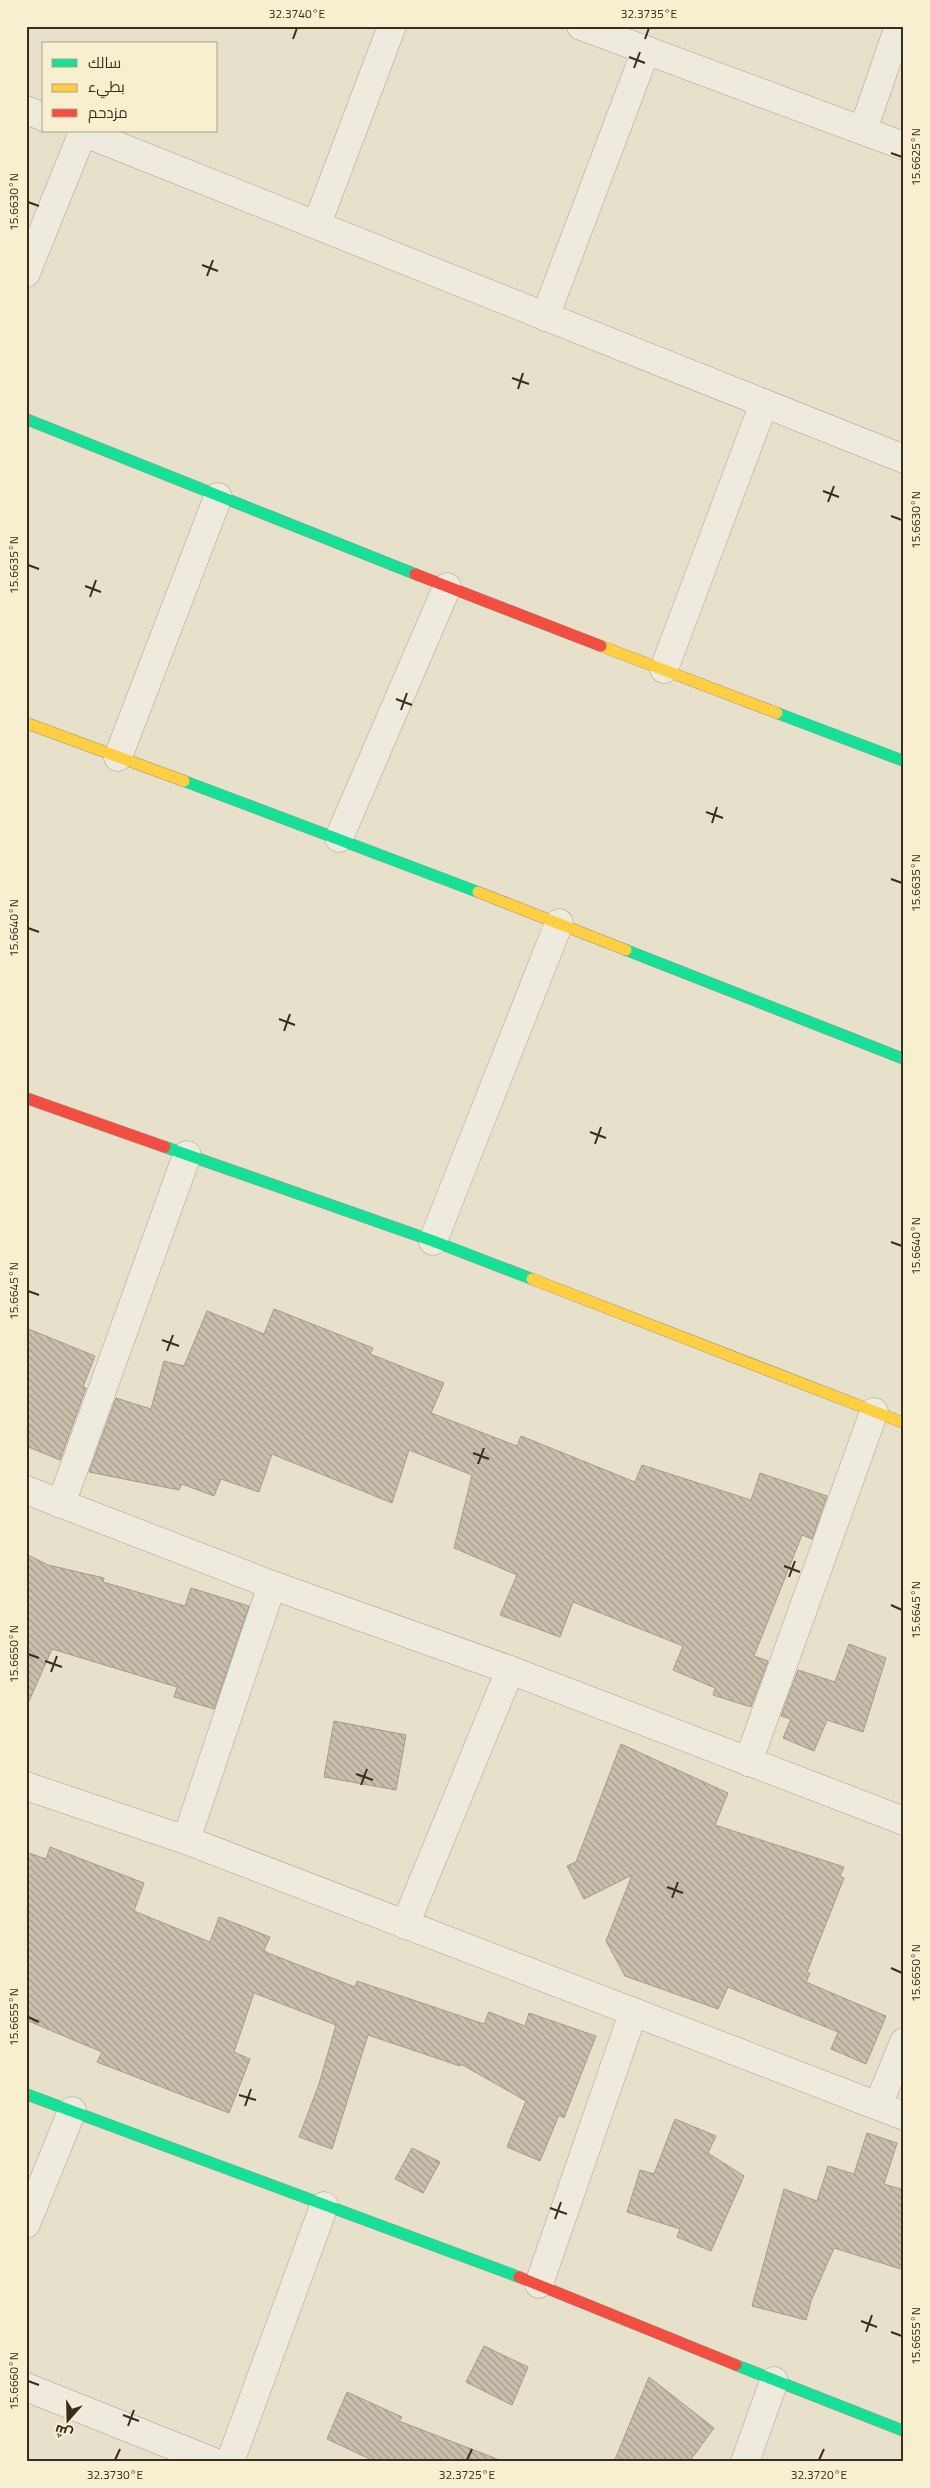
<svg xmlns="http://www.w3.org/2000/svg" width="930" height="2488" viewBox="0 0 930 2488" font-family="Georgia,Cairo,serif">
<style>
.building{fill:url(#building-back-hatch);stroke:#a79b8a}
.lines{fill:none;stroke-linecap:round;stroke-linejoin:round}
.street-casing{stroke:#aba495;stroke-width:29}
.fast-casing{stroke:#9b9484;stroke-width:12}
.slow-casing{stroke:#9b9484;stroke-width:12}
.jam-casing{stroke:#9b9484;stroke-width:12}
.street{stroke:#eeeade;stroke-width:28}
.fast{stroke:#16e098;stroke-width:11}
.slow{stroke:#ffcf43;stroke-width:11}
.jam{stroke:#f24e42;stroke-width:11}
.ticks{fill:none;stroke:#3b2d1c;stroke-width:2}
.neatline{fill:none;stroke:#3b2d1c;stroke-width:2}
.ticks-label{font-size:12px;text-anchor:middle;fill:#3b2d1c}
</style>
<defs>
<pattern id="building-back-hatch" width="6" height="6" patternUnits="userSpaceOnUse" patternTransform="scale(1.25)"><rect width="6" height="6" fill="#cabeac"/><path d="M-1 5l2 2M0 0l6 6M5-1l2 2" fill="none" stroke="#a59b8b"/></pattern>
</defs>
<rect width="100%" height="100%" fill="#e7e0cb"/>
<!-- building -->
<g class="building">
<path d="M274,1309L373,1348L370,1354L444,1383L431,1413L517,1446L521,1436L635,1482L642,1465L751,1500L760,1473L827,1496L812,1539L802,1535L754,1656L768,1661L751,1707L713,1695L715,1688L673,1670L683,1646L573,1602L560,1637L500,1615L517,1575L454,1548L472,1475L409,1450L392,1503L272,1454L259,1492L221,1479L214,1496L182,1484L179,1490L89,1472L116,1398L151,1409L164,1361L184,1366L207,1311L264,1334Z"/>
<path d="M26,1328L95,1356L83,1387L86,1388L60,1460L26,1446Z"/>
<path d="M26,1554L48,1565L104,1578L103,1582L185,1606L191,1588L249,1606L214,1709L174,1697L177,1687L52,1649L26,1708Z"/>
<path d="M849,1644L886,1658L863,1732L827,1720L814,1751L783,1738L791,1719L781,1716L798,1670L835,1682Z"/>
<path d="M334,1721L406,1735L396,1790L324,1777Z"/>
<path d="M621,1744L728,1793L715,1825L844,1867L840,1876L844,1878L807,1972L810,1973L806,1982L886,2016L866,2064L831,2049L838,2032L728,1987L718,2009L625,1976L606,1941L632,1875L584,1899L567,1866L576,1862Z"/>
<path d="M50,1847L144,1883L134,1911L210,1942L219,1917L270,1937L264,1950L268,1953L355,1987L357,1981L484,2024L489,2012L525,2026L529,2013L596,2036L564,2118L559,2115L540,2161L507,2147L526,2101L461,2064L460,2066L368,2035L332,2149L299,2137L319,2084L336,2025L254,1993L234,2052L250,2059L229,2113L97,2062L102,2052L26,2020V1852L46,1859Z"/>
<path d="M675,2119L716,2136L708,2153L744,2176L711,2251L677,2237L680,2229L627,2212L640,2170L654,2174Z"/>
<path d="M867,2133L897,2143L884,2184L904,2190V2270L834,2248L811,2301L806,2320L752,2306L784,2189L817,2201L828,2166L854,2174Z"/>
<path d="M412,2148L440,2162L423,2193L395,2179Z"/>
<path d="M484,2346L528,2367L512,2405L466,2382Z"/>
<path d="M649,2377L714,2428L689,2462H614Z"/>
<path d="M347,2392L402,2417L399,2421L497,2459V2462H376L327,2439Z"/>
</g>
<g class="lines">
<!-- street casing -->
<g class="street-casing">
<g id="street">
<path d="M581,26L904,146"/>
<path d="M26,110L44,117"/>
<path d="M863,130L899,26"/>
<path d="M80,131L904,459"/>
<path d="M317,224L392,26"/>
<path d="M26,273L83,132"/>
<path d="M545,317L646,50"/>
<path d="M664,669L764,403"/>
<path d="M118,757L218,497"/>
<path d="M339,838L447,587"/>
<path d="M433,1241L559,923"/>
<path d="M26,1490L272,1585L510,1670L904,1821"/>
<path d="M61,1504L187,1155"/>
<path d="M748,1762L874,1412"/>
<path d="M26,1786L186,1840L904,2116"/>
<path d="M186,1840L272,1585"/>
<path d="M405,1925L510,1670"/>
<path d="M878,2105L904,2042"/>
<path d="M26,2224L72,2111"/>
<path d="M539,2284L633,2013"/>
<path d="M26,2387L214,2462"/>
<path d="M230,2462L324,2206"/>
<path d="M745,2462L774,2381"/>
</g>
</g>
<!-- fast casing -->
<g class="fast-casing">
<g id="fast">
<path d="M26,419L415,574"/>
<path d="M777,713L904,761"/>
<path d="M184,781L478,892"/>
<path d="M626,950L904,1059"/>
<path d="M165,1147L433,1241L532,1279"/>
<path d="M26,2094L519,2277"/>
<path d="M736,2365L904,2431"/>
</g>
</g>
<!-- slow casing -->
<g class="slow-casing">
<g id="slow">
<path d="M601,646L777,713"/>
<path d="M26,723L184,781"/>
<path d="M478,892L626,950"/>
<path d="M532,1279L904,1423"/>
</g>
</g>
<!-- jam casing -->
<g class="jam-casing">
<g id="jam">
<path d="M415,574L601,646"/>
<path d="M26,1098L165,1147"/>
<path d="M519,2277L736,2365"/>
</g>
</g>
<!-- street -->
<use href="#street" class="street"/>
<!-- fast -->
<use href="#fast" class="fast"/>
<!-- slow -->
<use href="#slow" class="slow"/>
<!-- jam -->
<use href="#jam" class="jam"/>
</g>
<!-- ticks -->
<path class="ticks" d="M293,39L297,28M645,39L649,28M629,57L645,63M634,68L640,52M891,153L902,157M28,202L39,206M202,265L218,271M207,276L213,260M512,378L529,384M518,389L523,373M823,491L839,497M828,502L834,486M891,516L902,520M28,565L39,569M85,586L101,592M90,597L96,580M396,699L412,705M401,710L407,693M706,812L723,818M712,823L717,807M891,879L902,883M28,928L39,932M279,1019L295,1025M284,1031L290,1014M590,1132L606,1138M595,1144L601,1127M891,1242L902,1246M28,1291L39,1295M162,1340L179,1346M167,1351L173,1335M473,1453L489,1459M478,1464L484,1448M784,1566L800,1572M789,1577L795,1561M891,1605L902,1610M28,1654L39,1658M45,1661L62,1667M51,1672L57,1656M356,1774L373,1780M361,1785L367,1769M667,1887L683,1893M672,1898L678,1882M891,1968L902,1973M28,2017L39,2022M239,2095L256,2100M245,2106L251,2089M550,2208L567,2214M555,2219L561,2202M861,2321L877,2327M866,2332L872,2315M891,2332L902,2336M28,2381L39,2385M123,2415L139,2421M128,2426L134,2410M115,2460L120,2449M467,2460L472,2449M819,2460L824,2449"/>
<!-- border -->
<rect width="930" height="2488" fill="none" stroke="#f8efd0" stroke-width="55"/>
<!-- legend -->
<rect x="42" y="42" width="175" height="90" fill="#f8efd0" stroke="#aca188"/>
<rect x="52" y="59" width="25" height="8" fill="#16e098" stroke="#aca188"/>
<text x="88" y="68" font-size="15" fill="#3b2d1c">سالك</text>
<rect x="52" y="84" width="25" height="8" fill="#ffcf43" stroke="#aca188"/>
<text x="88" y="92" font-size="15" fill="#3b2d1c">بطيء</text>
<rect x="52" y="109" width="25" height="8" fill="#f24e42" stroke="#aca188"/>
<text x="88" y="118" font-size="15" fill="#3b2d1c">مزدحم</text>
<!-- north arrow -->
<g transform="translate(68 2420) rotate(200)" stroke="#f8efd0" stroke-width="4" paint-order="stroke">
<path d="M0-4L9 19L0 12L-9 19Z" fill="#3b2d1c"/>
<text y="-8" font-size="14" font-weight="bold" text-anchor="middle" fill="#3b2d1c">ش</text>
</g>
<rect x="28" y="28" width="874" height="2432" class="neatline"/>
<g class="ticks-label">
<text x="297" y="18">32.3740°E</text>
<text x="649" y="18">32.3735°E</text>
<text transform="translate(916 157) rotate(-90)" y="4">15.6625°N</text>
<text transform="translate(14 202) rotate(-90)" y="4">15.6630°N</text>
<text transform="translate(916 520) rotate(-90)" y="4">15.6630°N</text>
<text transform="translate(14 565) rotate(-90)" y="4">15.6635°N</text>
<text transform="translate(916 883) rotate(-90)" y="4">15.6635°N</text>
<text transform="translate(14 928) rotate(-90)" y="4">15.6640°N</text>
<text transform="translate(916 1246) rotate(-90)" y="4">15.6640°N</text>
<text transform="translate(14 1291) rotate(-90)" y="4">15.6645°N</text>
<text transform="translate(916 1610) rotate(-90)" y="4">15.6645°N</text>
<text transform="translate(14 1654) rotate(-90)" y="4">15.6650°N</text>
<text transform="translate(916 1973) rotate(-90)" y="4">15.6650°N</text>
<text transform="translate(14 2017) rotate(-90)" y="4">15.6655°N</text>
<text transform="translate(916 2336) rotate(-90)" y="4">15.6655°N</text>
<text transform="translate(14 2381) rotate(-90)" y="4">15.6660°N</text>
<text x="115" y="2479">32.3730°E</text>
<text x="467" y="2479">32.3725°E</text>
<text x="819" y="2479">32.3720°E</text>
</g>
</svg>
